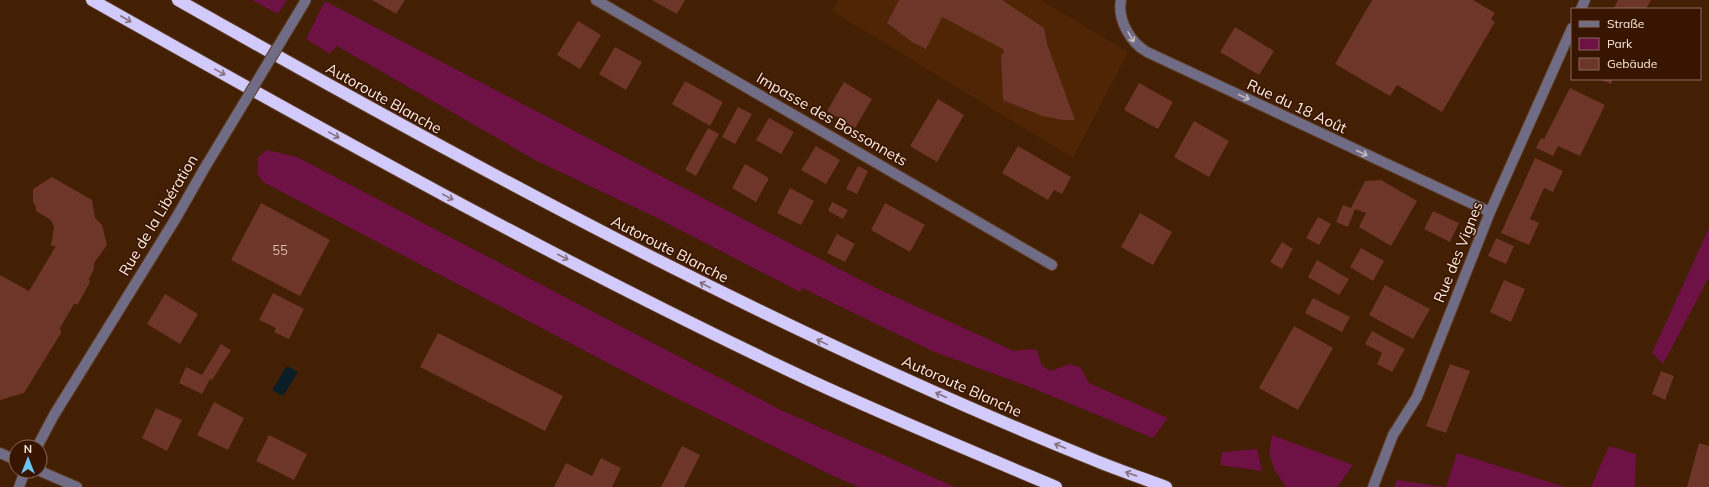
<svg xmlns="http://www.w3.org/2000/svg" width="1709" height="487" viewBox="0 0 1709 487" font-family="Mulish,sans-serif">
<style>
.built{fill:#4f2505}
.green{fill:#6e1145}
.water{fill:#0a1e28}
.building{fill:#6e3529}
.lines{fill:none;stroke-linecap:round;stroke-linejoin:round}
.minor-casing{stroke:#5d3c23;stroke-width:12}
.tertiary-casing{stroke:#5d3c23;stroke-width:12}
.motorway-casing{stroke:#5d3c23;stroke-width:14}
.minor{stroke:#706c85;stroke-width:10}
.tertiary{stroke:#706c85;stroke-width:10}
.motorway{stroke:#d2cafb;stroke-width:12}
.minor-bridge-casing{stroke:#5d3c23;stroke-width:12;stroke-linecap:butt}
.minor-bridge{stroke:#706c85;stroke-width:10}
.oneway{stroke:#85707e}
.oneway2{stroke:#c5b9bc}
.labels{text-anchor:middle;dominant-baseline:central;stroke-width:3;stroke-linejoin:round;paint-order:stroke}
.number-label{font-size:13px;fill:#dabeb3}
.street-label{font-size:15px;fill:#feece1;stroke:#381500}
</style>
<rect width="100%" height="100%" fill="#431f04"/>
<!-- built -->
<path class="built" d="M838,0H1041L1128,52L1073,158L832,11Z"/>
<!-- green -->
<g class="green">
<path d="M252,0H287L278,14Z"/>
<path d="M325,1L874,287L1014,351L1031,349L1037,350L1042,366L1051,371L1069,364L1080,367L1089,383L1168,418L1153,438L1027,386L932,351L802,288L800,292L655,217L535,160L337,46L330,54L306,39Z"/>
<path d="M267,150L297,157L781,410L955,487H859L829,474L650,385L263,182L257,174L258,157Z"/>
<path d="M1709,228V277L1663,364L1652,353Z"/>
<path d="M1272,435L1353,465L1337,487H1286L1275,471L1269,453Z"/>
<path d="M1609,446L1636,454L1635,487H1591Z"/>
<path d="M1257,449L1262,471L1220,465L1222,452Z"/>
<path d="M1457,453L1565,487H1446Z"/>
<path d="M1397,480L1445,487H1394Z"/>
</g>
<!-- water -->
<path class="water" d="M287,366L298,372L283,396L272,390Z"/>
<!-- building -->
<g class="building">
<path d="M372,0H405L396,14Z"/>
<path d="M652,0H685L677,14Z"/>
<path d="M899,0H1002L1044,28L1047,44L1075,120H1063L1042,116L1003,100L1001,54H1004L1003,49L942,17L926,49L912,42L887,23Z"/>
<path d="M1372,0H1473L1495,13L1491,19L1495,22L1442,112L1397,85L1390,96L1335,64Z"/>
<path d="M1618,0H1651L1646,9H1616L1614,8Z"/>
<path d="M578,21L601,35L580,69L557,55Z"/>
<path d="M1235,27L1274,51L1259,75L1220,52Z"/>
<path d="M615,47L642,62L626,90L599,74Z"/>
<path d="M1599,79H1613L1611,84Z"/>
<path d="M685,81L723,102L710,126L672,104Z"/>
<path d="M844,82L872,99L855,128L827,111Z"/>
<path d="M1139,83L1173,102L1158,129L1124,110Z"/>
<path d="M1570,88L1605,105L1580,156L1558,146L1553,156L1536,148L1541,138L1544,139Z"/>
<path d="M938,99L964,115L937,162L910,146Z"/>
<path d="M738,107L752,114L735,144L722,137Z"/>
<path d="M769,118L794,132L781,154L756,140Z"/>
<path d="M1194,121L1229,141L1209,177L1174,157Z"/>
<path d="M708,128L719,134L696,176L685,170Z"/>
<path d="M816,146L840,160L826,184L801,170Z"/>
<path d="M1018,146L1071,177L1062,194L1054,190L1048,200L1002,173Z"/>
<path d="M1535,158L1563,171L1553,192L1544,188L1530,219L1539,223L1529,245L1501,233Z"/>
<path d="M745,164L769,178L756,202L732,188Z"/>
<path d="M858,166L868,171L857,194L846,189Z"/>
<path d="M52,177L92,200L95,218L102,225L107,245L94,263V269L89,279L90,282L78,304H74L60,328L61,333L24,393L0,400V275L29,291L56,246H51L54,227L51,220L36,211V206L33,203V189Z"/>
<path d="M1381,180L1417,201L1391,246L1359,227L1366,213L1355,209L1348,227L1336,222L1343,205L1351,208L1365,181Z"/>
<path d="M790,188L814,201L801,225L777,213Z"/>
<path d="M832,202L848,210L843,219L828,211Z"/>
<path d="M261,203L330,240L300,296L231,260Z"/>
<path d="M885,203L925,225L910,252L871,230Z"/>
<path d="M1433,211L1459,223L1450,242L1424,229Z"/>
<path d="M1140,213L1172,232L1153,265L1121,247Z"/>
<path d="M1318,217L1331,224L1319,245L1306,238Z"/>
<path d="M837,234L855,244L845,262L827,253Z"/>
<path d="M1496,238L1514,246L1506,264L1488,256Z"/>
<path d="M1282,242L1293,249L1282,269L1270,262Z"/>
<path d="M1361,248L1384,261L1373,281L1350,267Z"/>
<path d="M1317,260L1349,279L1339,295L1308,277Z"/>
<path d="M1504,280L1525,289L1511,322L1490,312Z"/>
<path d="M1385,285L1430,309L1413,339L1369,315Z"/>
<path d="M273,293L304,309L289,339L274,332L276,328L259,320Z"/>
<path d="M165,294L198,314L180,344L147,324Z"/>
<path d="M1313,298L1350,317L1342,332L1305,313Z"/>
<path d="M1294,326L1333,348L1298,410L1259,388Z"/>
<path d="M1372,331L1405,349L1392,372L1377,364L1382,353L1365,344Z"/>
<path d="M438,333L563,396L545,431L420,367Z"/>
<path d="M221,344L231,350L212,380L210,379L202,394L179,383L186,367L202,375Z"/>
<path d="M1450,364L1470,371L1446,433L1426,426Z"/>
<path d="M1661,371L1674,376L1665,400L1652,394Z"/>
<path d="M214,402L244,418L228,450L197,435Z"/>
<path d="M156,408L182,420L167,451L142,438Z"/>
<path d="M269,435L307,454L294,480L256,461Z"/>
<path d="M1699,443L1709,446V487H1687Z"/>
<path d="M682,446L700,455L684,487H661Z"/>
<path d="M601,458L621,468L612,487H554L566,463L592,476Z"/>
</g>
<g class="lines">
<!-- minor casing -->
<g class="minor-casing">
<g id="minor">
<path d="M596,0L1052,265"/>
<path d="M1121,0C1117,20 1131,43 1147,52L1490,212"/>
<path d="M37,447L54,415L176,218L204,169"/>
<path d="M0,453L16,460"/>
</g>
</g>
<!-- tertiary casing -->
<g class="tertiary-casing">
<g id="tertiary">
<path d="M1581,9L1585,0"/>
<path d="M40,471L77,487"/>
<path d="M19,487L25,471"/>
<path d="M1373,487L1393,435L1417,397L1490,212L1572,28"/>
</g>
</g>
<!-- motorway casing -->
<g class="motorway-casing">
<g id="motorway">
<path d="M92,0C327,133 563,264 807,379C889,417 973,452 1056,487"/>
<path d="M178,0C476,169 775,331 1094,460C1118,470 1142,478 1166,487"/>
</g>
</g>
<!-- minor -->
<use href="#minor" class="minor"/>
<!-- tertiary -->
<use href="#tertiary" class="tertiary"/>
<!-- motorway -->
<use href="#motorway" class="motorway"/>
<!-- minor-bridge casing -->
<g class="minor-bridge-casing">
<path id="minor-bridge" d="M204,169L306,0"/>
</g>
<!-- minor-bridge -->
<use href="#minor-bridge" class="minor-bridge"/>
</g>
<!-- one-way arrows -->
<defs><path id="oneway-shaft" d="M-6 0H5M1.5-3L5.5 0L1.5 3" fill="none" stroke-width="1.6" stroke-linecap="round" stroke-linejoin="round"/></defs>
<g class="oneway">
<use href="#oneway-shaft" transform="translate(126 19) rotate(30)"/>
<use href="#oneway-shaft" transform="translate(220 72) rotate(29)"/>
<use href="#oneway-shaft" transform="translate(334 135) rotate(29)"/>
<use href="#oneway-shaft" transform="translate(448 197) rotate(28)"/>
<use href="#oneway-shaft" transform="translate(563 257) rotate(27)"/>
<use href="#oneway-shaft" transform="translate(705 285) rotate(-153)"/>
<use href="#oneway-shaft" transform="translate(822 342) rotate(-154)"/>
<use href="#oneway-shaft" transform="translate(941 395) rotate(-156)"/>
<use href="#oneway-shaft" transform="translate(1060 446) rotate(-157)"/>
<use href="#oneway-shaft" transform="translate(1131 474) rotate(-160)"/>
</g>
<g class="oneway2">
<use href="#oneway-shaft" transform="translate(1131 37) rotate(60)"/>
<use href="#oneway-shaft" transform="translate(1244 97) rotate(25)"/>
<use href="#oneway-shaft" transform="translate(1362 153) rotate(25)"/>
</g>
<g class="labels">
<!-- number labels -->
<g class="number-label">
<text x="280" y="250">55</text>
</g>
<!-- street labels -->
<g class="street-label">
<text transform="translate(384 98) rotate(29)">Autoroute Blanche</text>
<text transform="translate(1297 106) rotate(25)">Rue du 18 Août</text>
<text transform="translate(832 119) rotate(30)">Impasse des Bossonnets</text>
<text transform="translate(158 215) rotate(-59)">Rue de la Libération</text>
<text transform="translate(670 249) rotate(27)">Autoroute Blanche</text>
<text transform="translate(1458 252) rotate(-68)">Rue des Vignes</text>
<text transform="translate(962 386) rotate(24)">Autoroute Blanche</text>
</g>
</g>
<!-- legend -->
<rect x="1571" y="8" width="130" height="72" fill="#381500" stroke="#876b5a"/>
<rect x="1579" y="21" width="20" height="6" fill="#706c85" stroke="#876b5a"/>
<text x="1607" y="28" font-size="12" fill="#feece1">Straße</text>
<rect x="1579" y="38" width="20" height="12" fill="#6e1145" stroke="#876b5a"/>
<text x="1607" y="48" font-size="12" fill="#feece1">Park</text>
<rect x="1579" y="58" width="20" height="12" fill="#6e3529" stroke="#876b5a"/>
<text x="1607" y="68" font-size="12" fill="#feece1">Gebäude</text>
<!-- north arrow -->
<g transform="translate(28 459)"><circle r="19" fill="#381500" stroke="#876b5a"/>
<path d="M0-3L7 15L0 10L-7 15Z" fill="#6ac3f1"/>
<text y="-6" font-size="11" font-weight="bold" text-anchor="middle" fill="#feece1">N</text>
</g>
</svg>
